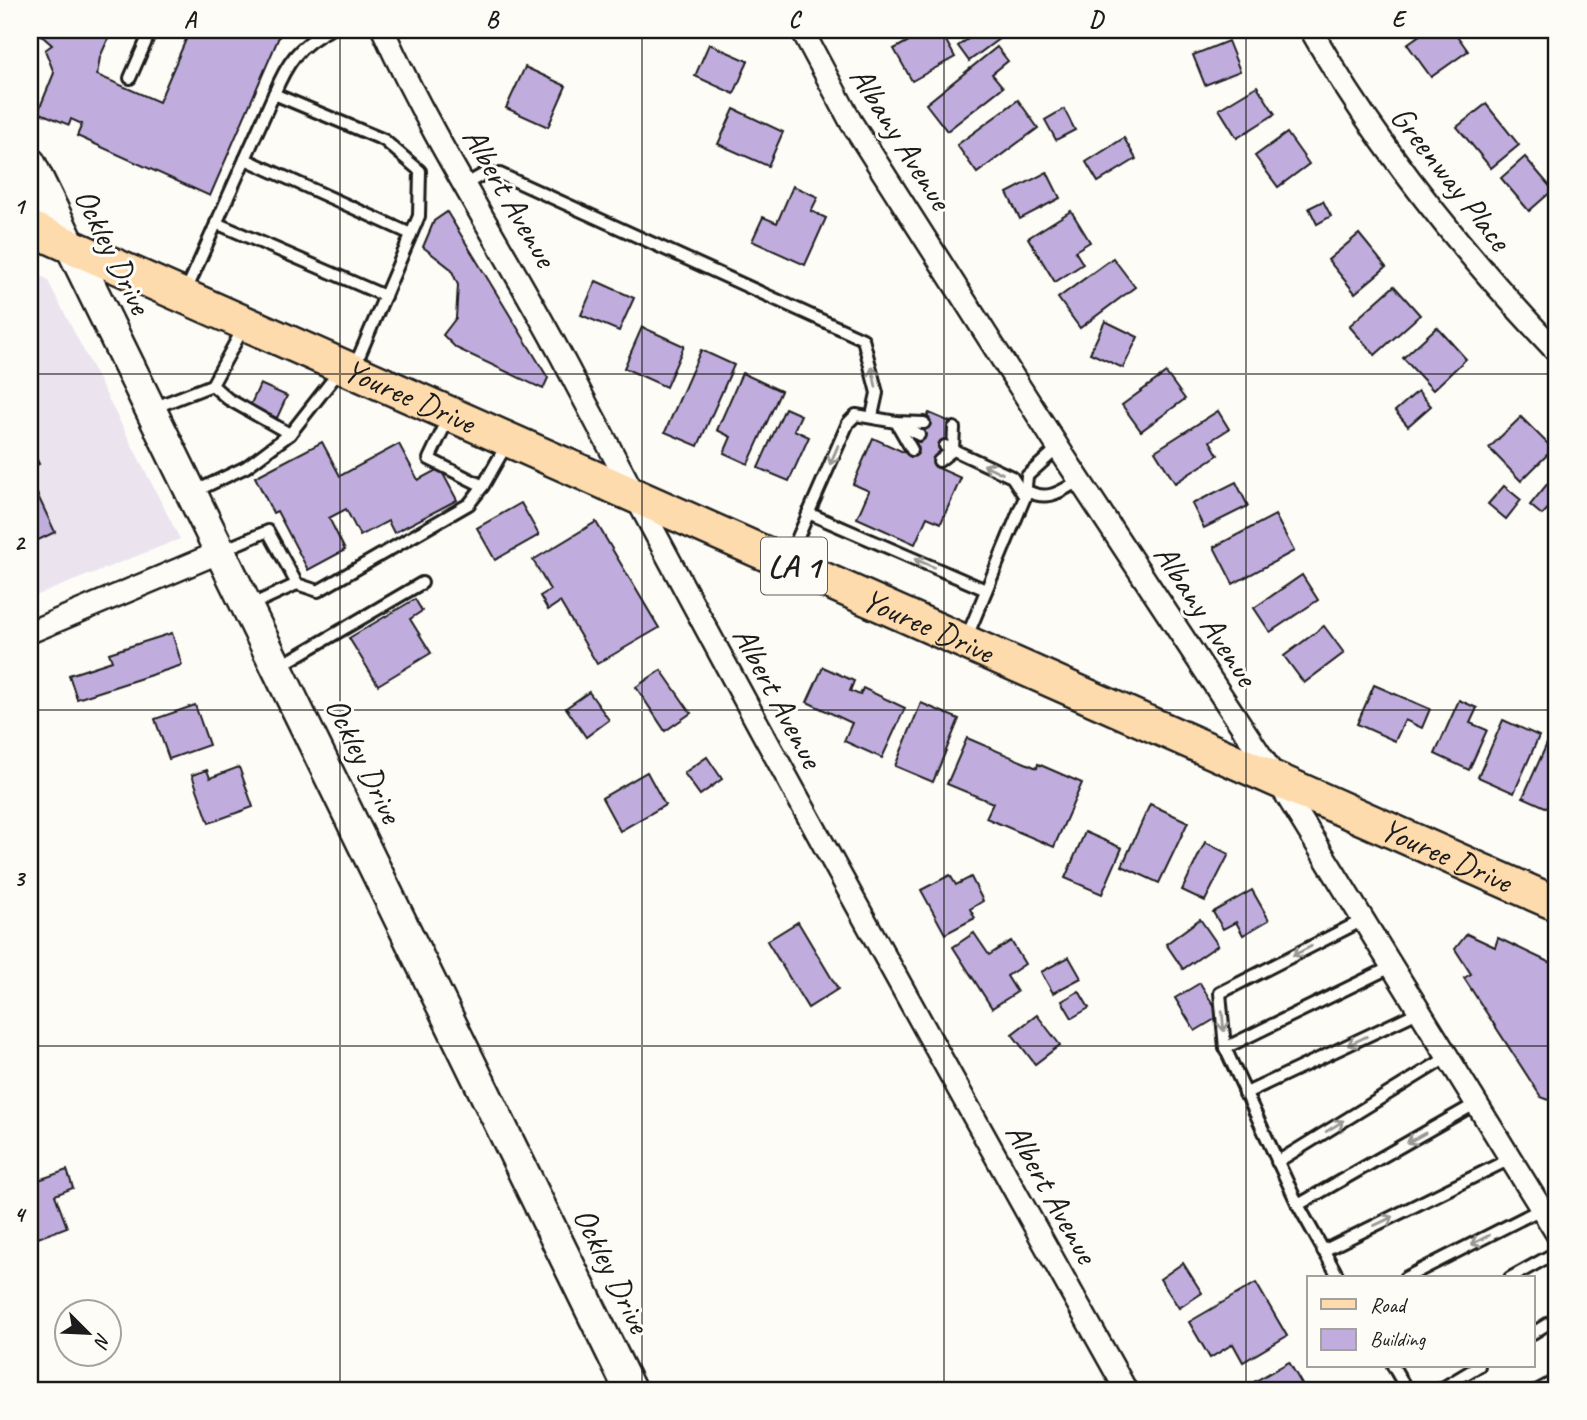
<svg xmlns="http://www.w3.org/2000/svg" width="1587" height="1420" viewBox="0 0 1587 1420" font-family="Caveat,sans-serif">
<style>
.built{fill:#ebe4ef}
.building{fill:#c0addd;stroke:#1c1c1c;stroke-width:2}
.lines{fill:none;stroke-linecap:round;stroke-linejoin:round}
.lane-casing{stroke:#1c1c1c;stroke-width:16}
.street-casing{stroke:#1c1c1c;stroke-width:26}
.secondary-casing{stroke:#1c1c1c;stroke-width:35}
.primary-casing{stroke:#1c1c1c;stroke-width:38}
.lane{stroke:#fdfcf7;stroke-width:10}
.street{stroke:#fdfcf7;stroke-width:21}
.secondary{stroke:#fdfcf7;stroke-width:30}
.primary{stroke:#fedbac;stroke-width:33}
.oneway{stroke:#989794}
.grid{fill:none;stroke:#1c1c1c;stroke-width:2;stroke-opacity:0.55}
.labels{text-anchor:middle;dominant-baseline:central;stroke-width:6;stroke-linejoin:round;paint-order:stroke}
.shield{fill:#fdfcf7;stroke:#605f5e;stroke-width:2}
.shield-label{font-size:32px;font-weight:bold;fill:#1c1c1c}
.street-label{font-size:33px;fill:#1c1c1c;stroke:#fdfcf7}
.neatline{fill:none;stroke:#1c1c1c;stroke-width:2.5}
.grid-label{font-size:23px;text-anchor:middle;font-weight:bold;fill:#1c1c1c}
</style>
<rect width="100%" height="100%" fill="#fdfcf7"/>
<filter id="ink" filterUnits="userSpaceOnUse"><feTurbulence type="fractalNoise" baseFrequency=".0143" numOctaves="2"/><feDisplacementMap in="SourceGraphic" scale="14" xChannelSelector="R" yChannelSelector="G"/><feConvolveMatrix kernelMatrix="1 2 1 2 8 2 1 2 1" color-interpolation-filters="sRGB"/></filter>
<g filter="url(#ink)">
<!-- built -->
<path class="built" d="M30,271L47,279L180,539L30,598Z"/>
<!-- building -->
<g class="building">
<path d="M35,30H112L100,57L97,75L159,102L190,30H282L210,196L77,136L82,124L71,119L69,125L38,112L54,73L45,50L52,45Z"/>
<path d="M929,30H940L955,57L912,81L894,49Z"/>
<path d="M981,30H994L1000,38L969,61L958,46Z"/>
<path d="M1164,30H1187L1169,39Z"/>
<path d="M1427,30H1453L1468,51L1431,77L1407,44Z"/>
<path d="M1228,41L1240,71L1205,85L1193,55Z"/>
<path d="M709,44L748,61L734,94L695,76Z"/>
<path d="M997,47L1008,61L992,74L1003,87L947,131L926,104Z"/>
<path d="M525,67L566,86L548,127L506,108Z"/>
<path d="M1257,86L1275,114L1237,138L1219,109Z"/>
<path d="M1018,100L1038,128L977,173L957,145Z"/>
<path d="M1486,104L1519,145L1491,168L1457,127Z"/>
<path d="M734,109L783,132L768,166L718,144Z"/>
<path d="M1064,109L1075,130L1056,140L1045,120Z"/>
<path d="M1287,133L1309,164L1278,187L1255,156Z"/>
<path d="M1124,138L1136,159L1098,182L1086,162Z"/>
<path d="M1525,157L1553,190L1529,211L1501,178Z"/>
<path d="M1047,172L1060,198L1020,219L1007,193Z"/>
<path d="M793,186L818,197L811,211L826,218L805,265L752,241L763,217L777,223Z"/>
<path d="M1323,201L1331,216L1317,224L1309,208Z"/>
<path d="M1071,211L1090,242L1075,251L1083,264L1055,282L1028,238Z"/>
<path d="M447,212L548,378L543,389L456,348L443,335L456,318L458,285L451,269L423,247L434,221Z"/>
<path d="M1359,234L1386,267L1355,293L1328,260Z"/>
<path d="M1113,258L1135,287L1080,328L1058,298Z"/>
<path d="M596,281L634,298L619,331L581,315Z"/>
<path d="M1394,286L1420,315L1375,355L1349,326Z"/>
<path d="M1105,321L1138,337L1123,368L1090,353Z"/>
<path d="M642,327L684,346L666,387L624,368Z"/>
<path d="M1437,327L1466,359L1433,390L1403,358Z"/>
<path d="M701,350L734,365L698,446L665,432Z"/>
<path d="M742,373L781,391L748,464L724,453L731,437L717,430Z"/>
<path d="M1166,373L1185,399L1141,431L1122,405Z"/>
<path d="M260,384L287,396L277,418L250,406Z"/>
<path d="M1418,391L1431,406L1408,426L1395,411Z"/>
<path d="M785,408L801,415L794,430L809,437L789,481L758,468Z"/>
<path d="M1218,411L1229,429L1210,441L1218,455L1175,483L1155,451Z"/>
<path d="M929,413L955,424L936,467L961,478L941,523L927,517L915,544L857,518L869,491L853,484L873,438L910,455Z"/>
<path d="M1521,417L1553,449L1521,481L1489,448Z"/>
<path d="M322,442L340,476L399,444L418,480L440,468L457,500L394,533L388,521L360,536L346,509L329,518L345,550L308,570L277,511L273,513L255,477Z"/>
<path d="M30,445L39,464L30,468Z"/>
<path d="M1557,472V499L1542,515L1530,505Z"/>
<path d="M30,479L55,532L30,544Z"/>
<path d="M1236,482L1248,506L1204,528L1192,504Z"/>
<path d="M1504,486L1521,500L1506,519L1488,504Z"/>
<path d="M521,503L539,535L495,560L477,528Z"/>
<path d="M1275,515L1294,551L1233,584L1214,547Z"/>
<path d="M596,522L659,628L597,664L560,602L548,610L540,596L550,590L533,560Z"/>
<path d="M1302,575L1318,600L1270,632L1254,608Z"/>
<path d="M415,599L422,611L410,619L431,653L378,685L349,638Z"/>
<path d="M1324,626L1344,653L1304,683L1284,656Z"/>
<path d="M172,633L182,665L77,699L69,675L112,661L109,653Z"/>
<path d="M823,667L854,681L850,691L860,695L863,688L905,708L882,758L844,741L852,723L807,702Z"/>
<path d="M661,670L691,713L665,731L636,687Z"/>
<path d="M1374,685L1430,709L1422,728L1405,720L1395,741L1357,724Z"/>
<path d="M589,692L609,720L586,737L566,708Z"/>
<path d="M1459,700L1477,708L1470,723L1487,730L1469,770L1435,754Z"/>
<path d="M921,703L959,719L933,782L895,766Z"/>
<path d="M195,705L209,745L169,759L155,719Z"/>
<path d="M1503,720L1539,736L1514,793L1478,777Z"/>
<path d="M1550,737L1557,741V804L1554,811L1523,797Z"/>
<path d="M967,738L1037,768L1038,764L1082,783L1054,847L986,818L993,803L947,784Z"/>
<path d="M707,757L722,779L700,795L684,773Z"/>
<path d="M239,767L253,807L209,823L192,775L207,770L210,778Z"/>
<path d="M647,772L665,805L620,831L602,798Z"/>
<path d="M1150,804L1188,822L1159,883L1122,866Z"/>
<path d="M1085,832L1122,848L1102,894L1065,878Z"/>
<path d="M1205,842L1229,854L1205,901L1182,890Z"/>
<path d="M950,875L956,885L971,877L983,901L970,909L975,918L945,934L921,890Z"/>
<path d="M1252,890L1269,920L1243,935L1236,922L1223,929L1213,912Z"/>
<path d="M1200,919L1218,945L1183,969L1166,944Z"/>
<path d="M798,922L838,989L808,1008L767,941Z"/>
<path d="M974,933L989,955L1011,941L1025,964L1007,976L1017,992L992,1008L953,947Z"/>
<path d="M1467,934L1495,947L1498,938L1557,966V1103L1541,1097L1464,978L1471,974L1455,949Z"/>
<path d="M1069,957L1081,978L1053,993L1041,972Z"/>
<path d="M1200,983L1220,1016L1195,1031L1175,998Z"/>
<path d="M1079,991L1089,1008L1072,1018L1062,1001Z"/>
<path d="M1037,1015L1060,1045L1035,1064L1012,1034Z"/>
<path d="M67,1170L73,1188L55,1195L67,1227L30,1241V1183Z"/>
<path d="M1183,1263L1202,1293L1179,1308L1160,1279Z"/>
<path d="M1256,1283L1287,1336L1243,1362L1233,1344L1210,1358L1189,1322Z"/>
<path d="M1289,1362L1304,1388L1299,1390H1240Z"/>
</g>
<g class="lines">
<!-- lane casing -->
<g class="lane-casing">
<g id="lane">
<path d="M130,78L151,30"/>
<path d="M274,94C287,63 298,46 329,30"/>
<path d="M245,159L411,234"/>
<path d="M466,184L484,174H500L863,339L877,393L872,416"/>
<path d="M216,223L385,296"/>
<path d="M186,291L274,94L384,140L420,171L419,216L354,368"/>
<path d="M245,325L212,385L228,399L290,434L341,369"/>
<path d="M153,408L212,385"/>
<path d="M448,419L429,459L483,486"/>
<path d="M896,422L912,450"/>
<path d="M899,423L919,435"/>
<path d="M945,446L1012,477L1025,497"/>
<path d="M939,461L953,450L954,428"/>
<path d="M1027,491C1049,502 1061,491 1080,480"/>
<path d="M194,492L246,467L290,434"/>
<path d="M808,513L986,590"/>
<path d="M223,550L268,531L297,584L318,591L469,504L483,486L508,442"/>
<path d="M788,560L848,423L856,415L896,422L924,423"/>
<path d="M249,606L297,584"/>
<path d="M966,639L1025,497L1027,476L1059,447"/>
<path d="M280,666L422,583"/>
<path d="M1225,1048L1391,967"/>
<path d="M1244,1094L1418,1012"/>
<path d="M1277,1162L1446,1058"/>
<path d="M1298,1205L1475,1104"/>
<path d="M1323,1251L1510,1159"/>
<path d="M1339,1278L1298,1205L1225,1048L1220,993L1363,920"/>
<path d="M1405,1278L1541,1209"/>
<path d="M1510,1278L1557,1252"/>
<path d="M1533,1333L1557,1318"/>
<path d="M1393,1366L1407,1390"/>
<path d="M1439,1390L1479,1366"/>
<path d="M1538,1390L1557,1380"/>
</g>
</g>
<!-- street casing -->
<g class="street-casing">
<g id="street">
<path d="M383,30C435,145 507,253 566,365C747,710 936,1050 1126,1390"/>
<path d="M802,30L851,122L1063,455L1277,780L1557,1234"/>
<path d="M1311,30C1378,148 1464,254 1557,352"/>
<path d="M30,632L220,552"/>
</g>
</g>
<!-- secondary casing -->
<g class="secondary-casing">
<path id="secondary" d="M30,163L630,1390"/>
</g>
<!-- primary casing -->
<g class="primary-casing">
<g id="primary">
<path id="s1" d="M30,228L1557,904"/>
</g>
</g>
<!-- lane -->
<use href="#lane" class="lane"/>
<!-- street -->
<use href="#street" class="street"/>
<!-- secondary -->
<use href="#secondary" class="secondary"/>
<!-- primary -->
<use href="#primary" class="primary"/>
</g>
<!-- one-way arrows -->
<defs><path id="oneway-shaft" d="M-6 0H5M1.5-3L5.5 0L1.5 3" fill="none" stroke-width="1.6" stroke-linecap="round" stroke-linejoin="round" transform="scale(1.75)"/></defs>
<g class="oneway">
<use href="#oneway-shaft" transform="translate(874 377) rotate(-101)"/>
<use href="#oneway-shaft" transform="translate(834 455) rotate(113)"/>
<use href="#oneway-shaft" transform="translate(993 469) rotate(-155)"/>
<use href="#oneway-shaft" transform="translate(924 563) rotate(-157)"/>
<use href="#oneway-shaft" transform="translate(1302 951) rotate(153)"/>
<use href="#oneway-shaft" transform="translate(1223 1021) rotate(85)"/>
<use href="#oneway-shaft" transform="translate(1357 1041) rotate(155)"/>
<use href="#oneway-shaft" transform="translate(1335 1126) rotate(-32)"/>
<use href="#oneway-shaft" transform="translate(1416 1138) rotate(151)"/>
<use href="#oneway-shaft" transform="translate(1384 1221) rotate(-26)"/>
<use href="#oneway-shaft" transform="translate(1480 1240) rotate(153)"/>
</g>
</g>
<!-- grid -->
<path class="grid" d="M340,30V1390M642,30V1390M944,30V1390M1246,30V1390M30,374H1557M30,710H1557M30,1046H1557"/>
<g class="labels">
<!-- shield labels -->
<rect class="shield" x="761" y="537.5" width="66" height="57" rx="5"/>
<g class="shield-label">
<text x="794" y="566">LA 1</text>
</g>
<!-- street labels -->
<g class="street-label">
<text transform="translate(901 138) rotate(58)">Albany Avenue</text>
<text transform="translate(1451 178) rotate(52)">Greenway Place</text>
<text transform="translate(510 197) rotate(60)">Albert Avenue</text>
<text transform="translate(113 251) rotate(64)">Ockley Drive</text>
<text stroke="none"><textPath href="#s1" startOffset="415">Youree Drive</textPath></text>
<text transform="translate(1206 615) rotate(57)">Albany Avenue</text>
<text stroke="none"><textPath href="#s1" startOffset="982">Youree Drive</textPath></text>
<text transform="translate(778 697) rotate(62)">Albert Avenue</text>
<text transform="translate(364 760) rotate(64)">Ockley Drive</text>
<text stroke="none"><textPath href="#s1" startOffset="1549">Youree Drive</textPath></text>
<text transform="translate(1052 1193) rotate(61)">Albert Avenue</text>
<text transform="translate(612 1270) rotate(64)">Ockley Drive</text>
</g>
</g>
<!-- margin -->
<rect width="1587" height="1420" fill="none" stroke="#fdfcf7" stroke-width="77"/>
<!-- legend -->
<rect x="1307" y="1276" width="228" height="91" fill="#fdfcf7" stroke="#a3a29f" stroke-width="2"/>
<rect x="1321" y="1299" width="35" height="10" fill="#fedbac" stroke="#a3a29f" stroke-width="2"/>
<text x="1370" y="1312" font-size="21" fill="#1c1c1c">Road</text>
<rect x="1321" y="1329" width="35" height="21" fill="#c0addd" stroke="#a3a29f" stroke-width="2"/>
<text x="1370" y="1346" font-size="21" fill="#1c1c1c">Building</text>
<!-- north arrow -->
<g transform="translate(88 1333) rotate(114)"><circle r="33" fill="#fdfcf7" stroke="#a3a29f" stroke-width="2"/>
<path d="M0-5L12 26L0 18L-12 26Z" fill="#1c1c1c"/>
<text y="-10" font-size="19" font-weight="bold" text-anchor="middle" fill="#1c1c1c">N</text>
</g>
<rect x="38" y="38" width="1510" height="1344" class="neatline"/>
<g class="grid-label">
<text x="190" y="27">A</text>
<text x="492" y="27">B</text>
<text x="794" y="27">C</text>
<text x="1096" y="27">D</text>
<text x="1398" y="27">E</text>
<text x="19" y="214">1</text>
<text x="19" y="550">2</text>
<text x="19" y="886">3</text>
<text x="19" y="1222">4</text>
</g>
</svg>
